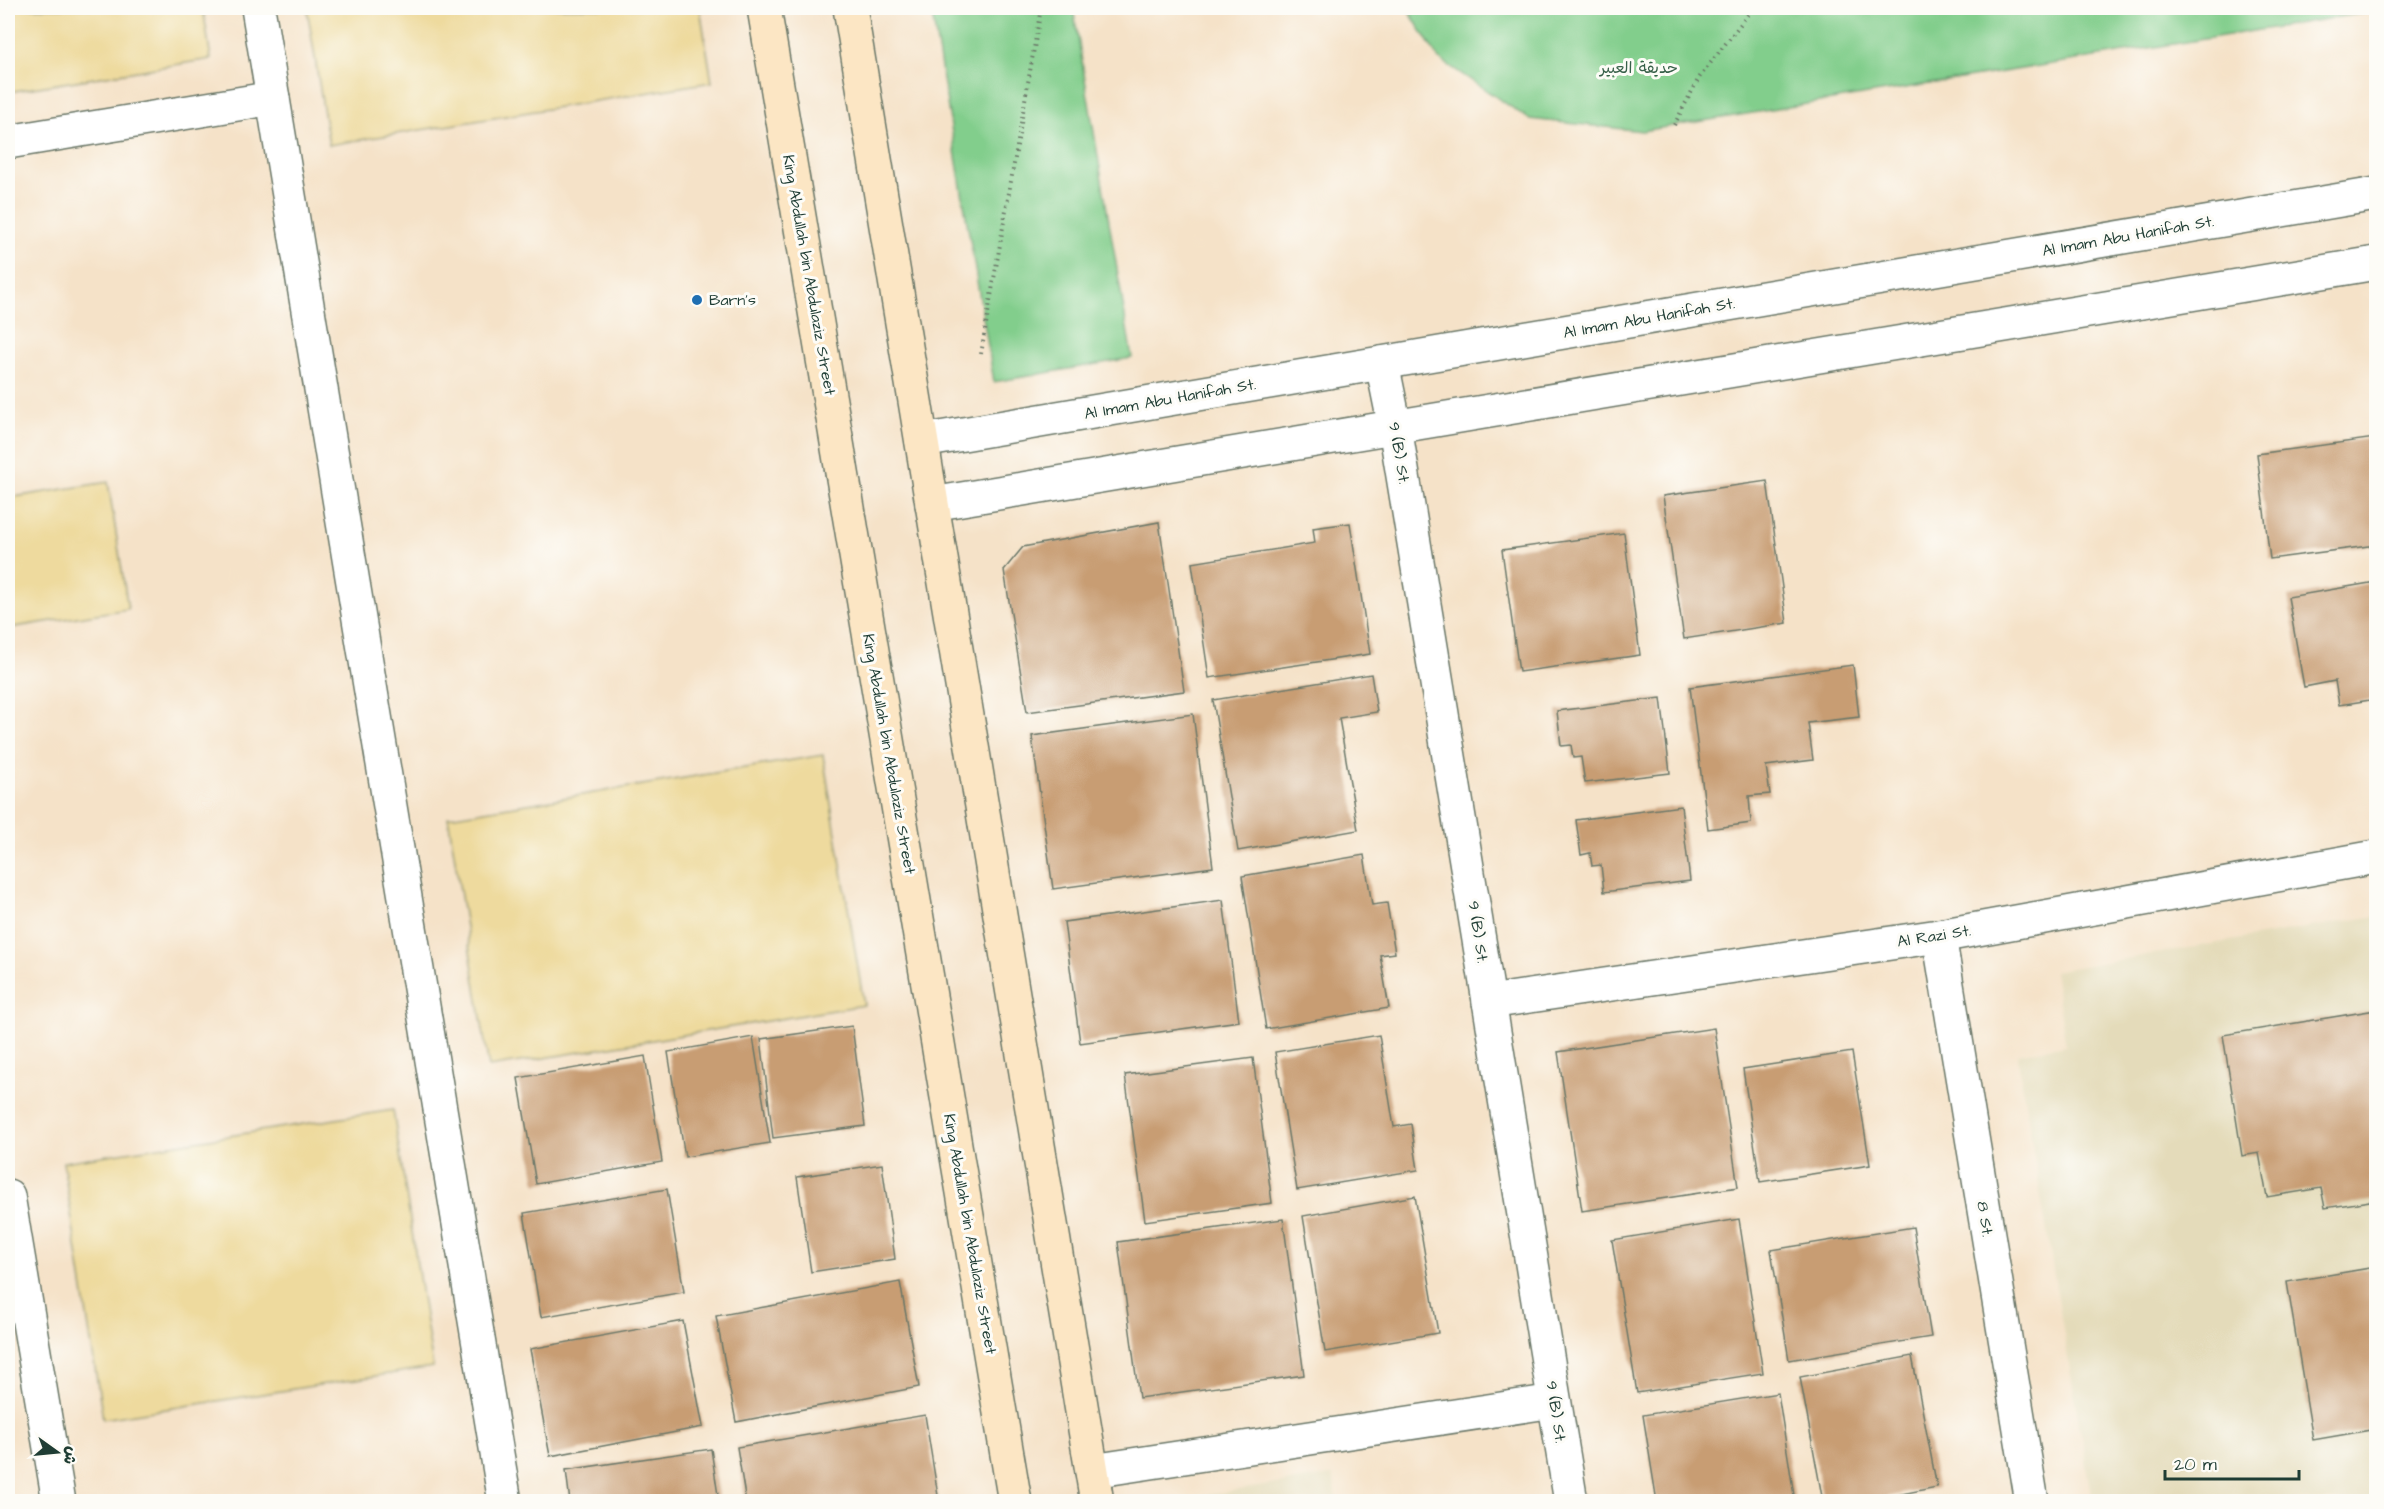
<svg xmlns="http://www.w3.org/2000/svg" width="2384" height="1509" viewBox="0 0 2384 1509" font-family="'Architects Daughter','Playpen Sans Arabic',sans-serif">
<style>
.built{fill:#e4dbba}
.green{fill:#82ce8c;stroke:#508660;stroke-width:1.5}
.sand{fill:#eeda9e;stroke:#868c69;stroke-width:1.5}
.building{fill:#c89d73}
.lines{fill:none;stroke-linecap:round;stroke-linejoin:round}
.minor-casing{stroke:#6a7768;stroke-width:36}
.secondary-casing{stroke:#6a7768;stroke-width:36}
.path{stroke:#6a7768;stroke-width:4;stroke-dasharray:1.5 4.5;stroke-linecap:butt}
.minor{stroke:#fff;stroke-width:33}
.secondary{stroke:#fce6c4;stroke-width:33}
.poi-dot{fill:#1f6fb2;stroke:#fdfcf7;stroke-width:2}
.labels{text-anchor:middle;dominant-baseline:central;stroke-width:6;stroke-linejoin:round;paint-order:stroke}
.park-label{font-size:16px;fill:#38614a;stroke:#fdfcf7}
.street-label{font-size:16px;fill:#1f3d34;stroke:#fdfcf7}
.poi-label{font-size:16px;fill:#1f3d34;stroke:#fdfcf7;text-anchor:start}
</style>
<rect width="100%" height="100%" fill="#fdfcf7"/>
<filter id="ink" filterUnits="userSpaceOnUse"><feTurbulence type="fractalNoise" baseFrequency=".0167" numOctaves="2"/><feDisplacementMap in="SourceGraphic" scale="12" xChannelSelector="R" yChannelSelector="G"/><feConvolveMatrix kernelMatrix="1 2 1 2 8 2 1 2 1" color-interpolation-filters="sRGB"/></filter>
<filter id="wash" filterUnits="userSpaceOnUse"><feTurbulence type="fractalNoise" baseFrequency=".008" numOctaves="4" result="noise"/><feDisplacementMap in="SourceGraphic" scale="24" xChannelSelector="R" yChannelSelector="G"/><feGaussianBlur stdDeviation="1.35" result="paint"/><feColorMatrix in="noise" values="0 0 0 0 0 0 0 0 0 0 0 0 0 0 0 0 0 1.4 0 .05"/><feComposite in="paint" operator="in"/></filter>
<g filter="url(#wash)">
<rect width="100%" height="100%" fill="#f5e2c8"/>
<!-- built -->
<g class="built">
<path d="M2376,916V1501H2092L2017,1054L2066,1045L2054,971Z"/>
<path d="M1333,1475L1337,1501H1170Z"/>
</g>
<!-- green -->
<g class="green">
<path d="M931,8H1073L1132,358L994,382Z"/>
<path d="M1407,8H2376V11L1642,131L1529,119L1438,58Z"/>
</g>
<!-- sand -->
<g class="sand">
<path d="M8,8H203L211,59L8,92Z"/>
<path d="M307,8H700L712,82L329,145Z"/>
<path d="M108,482L128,609L8,628V498Z"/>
<path d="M823,755L864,1005L489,1067L448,817Z"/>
<path d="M393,1110L433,1367L103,1419L63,1162Z"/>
</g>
<g id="blocks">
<!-- building -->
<g class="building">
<path d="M2375,438L2376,545L2270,559L2257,454Z"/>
<path d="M1767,481L1787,623L1684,639L1663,496Z"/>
<path d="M1159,522L1184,691L1027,712L1004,570L1023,547Z"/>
<path d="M1350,523L1370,654L1209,678L1192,563L1315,543L1313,528Z"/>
<path d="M1624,533L1640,655L1519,672L1502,550Z"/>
<path d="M2376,582V699L2339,705L2335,681L2304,687L2288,597Z"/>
<path d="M1853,665L1859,717L1808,723L1813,760L1766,766L1770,794L1749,796L1751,823L1708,829L1690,687Z"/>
<path d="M1371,674L1377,712L1339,718L1358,830L1238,851L1213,700Z"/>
<path d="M1661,698L1670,773L1585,783L1581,757L1573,758L1571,745L1561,746L1557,711Z"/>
<path d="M1193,714L1213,867L1053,889L1032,736Z"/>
<path d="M1681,806L1690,881L1604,892L1601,865L1592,866L1590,853L1581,855L1576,820Z"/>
<path d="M1364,855L1372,905L1387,903L1395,953L1380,955L1389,1008L1266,1029L1242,876Z"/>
<path d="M1223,900L1239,1021L1080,1043L1064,922Z"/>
<path d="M2376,1010V1200L2325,1208L2321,1188L2267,1197L2259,1153L2242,1156L2223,1035Z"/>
<path d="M852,1026L865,1126L773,1138L761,1039Z"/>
<path d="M1714,1028L1738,1187L1582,1211L1558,1052Z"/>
<path d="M1379,1035L1394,1127L1411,1124L1418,1170L1297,1190L1275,1052Z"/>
<path d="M753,1037L770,1143L685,1157L668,1052Z"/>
<path d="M1852,1052L1870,1165L1760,1182L1743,1069Z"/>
<path d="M645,1056L662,1162L536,1184L518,1078Z"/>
<path d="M1253,1058L1272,1203L1145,1221L1125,1075Z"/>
<path d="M882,1164L895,1259L811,1272L797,1177Z"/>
<path d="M667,1189L684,1292L541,1317L524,1213Z"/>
<path d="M1415,1196L1438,1333L1325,1352L1303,1216Z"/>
<path d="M1283,1219L1304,1375L1139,1398L1118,1242Z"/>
<path d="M1739,1219L1763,1373L1637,1393L1612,1240Z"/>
<path d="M1913,1227L1931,1337L1789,1360L1771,1250Z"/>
<path d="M2376,1267V1429L2313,1440L2287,1282Z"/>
<path d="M900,1282L919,1387L736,1422L716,1316Z"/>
<path d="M683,1321L703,1427L550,1456L530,1349Z"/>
<path d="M1912,1356L1937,1487L1862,1502H1823L1800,1377Z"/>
<path d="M1778,1393L1795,1502H1657L1643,1415Z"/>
<path d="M925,1415L939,1502H746L737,1447Z"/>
<path d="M711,1449L719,1502H570L566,1470Z"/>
</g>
</g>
</g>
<g filter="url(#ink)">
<use href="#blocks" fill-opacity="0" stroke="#6a7768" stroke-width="1.5"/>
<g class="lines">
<!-- minor casing -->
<g class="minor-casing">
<g id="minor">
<path d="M258,8L505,1502"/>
<path d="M8,142L273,98"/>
<path d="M1382,363L1395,427L1571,1502"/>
<path d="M922,441L2376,194"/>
<path d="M932,504L2376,263"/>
<path d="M1939,936L2032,1502"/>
<path d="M1489,1002L1939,936L2376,857"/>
<path d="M8,1196L59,1502"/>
<path d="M1092,1471L1554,1401"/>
</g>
</g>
<!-- secondary casing -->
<g class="secondary-casing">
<g id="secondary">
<path d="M764,8L1015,1502"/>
<path d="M850,8L1097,1502"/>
</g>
</g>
<!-- path -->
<g class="path">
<path d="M1674,125L1699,78L1753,8"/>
<path d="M981,354L1041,8"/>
</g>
<!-- minor -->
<use href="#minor" class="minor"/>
<!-- secondary -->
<use href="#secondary" class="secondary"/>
</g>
</g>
<!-- markers -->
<circle class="poi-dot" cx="697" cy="300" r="6"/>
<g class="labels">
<!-- park labels -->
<g class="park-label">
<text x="1639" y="68">حديقة العبير</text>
</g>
<!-- street labels -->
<g class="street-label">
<text transform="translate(2128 236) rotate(-10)">Al Imam Abu Hanifah St.</text>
<text transform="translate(809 275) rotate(80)">King Abdullah bin Abdulaziz Street</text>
<text transform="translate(1649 318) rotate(-10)">Al Imam Abu Hanifah St.</text>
<text transform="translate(1170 399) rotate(-10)">Al Imam Abu Hanifah St.</text>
<text transform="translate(1399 453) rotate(80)">9 (B) St.</text>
<text transform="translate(889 754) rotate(80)">King Abdullah bin Abdulaziz Street</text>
<text transform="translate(1478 932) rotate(81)">9 (B) St.</text>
<text transform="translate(1934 936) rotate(-9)">Al Razi St.</text>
<text transform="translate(1985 1219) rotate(81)">8 St.</text>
<text transform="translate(970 1234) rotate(80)">King Abdullah bin Abdulaziz Street</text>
<text transform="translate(1556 1412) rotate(81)">9 (B) St.</text>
</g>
<!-- poi labels -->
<g class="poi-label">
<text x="709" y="300">Barn's</text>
</g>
</g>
<!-- margin -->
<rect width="2384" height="1509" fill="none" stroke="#fdfcf7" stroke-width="30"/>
<!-- north arrow -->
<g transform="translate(57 1452) rotate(105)" stroke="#fdfcf7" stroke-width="4.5" paint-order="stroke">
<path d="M0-4.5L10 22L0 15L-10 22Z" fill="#1f3d34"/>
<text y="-9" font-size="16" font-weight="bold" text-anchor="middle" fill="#1f3d34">ش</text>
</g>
<!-- scale -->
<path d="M2165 1470v9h134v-9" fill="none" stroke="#1f3d34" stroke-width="3"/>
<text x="2174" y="1470" font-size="18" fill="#1f3d34" stroke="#fdfcf7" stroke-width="4.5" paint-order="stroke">20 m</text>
</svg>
